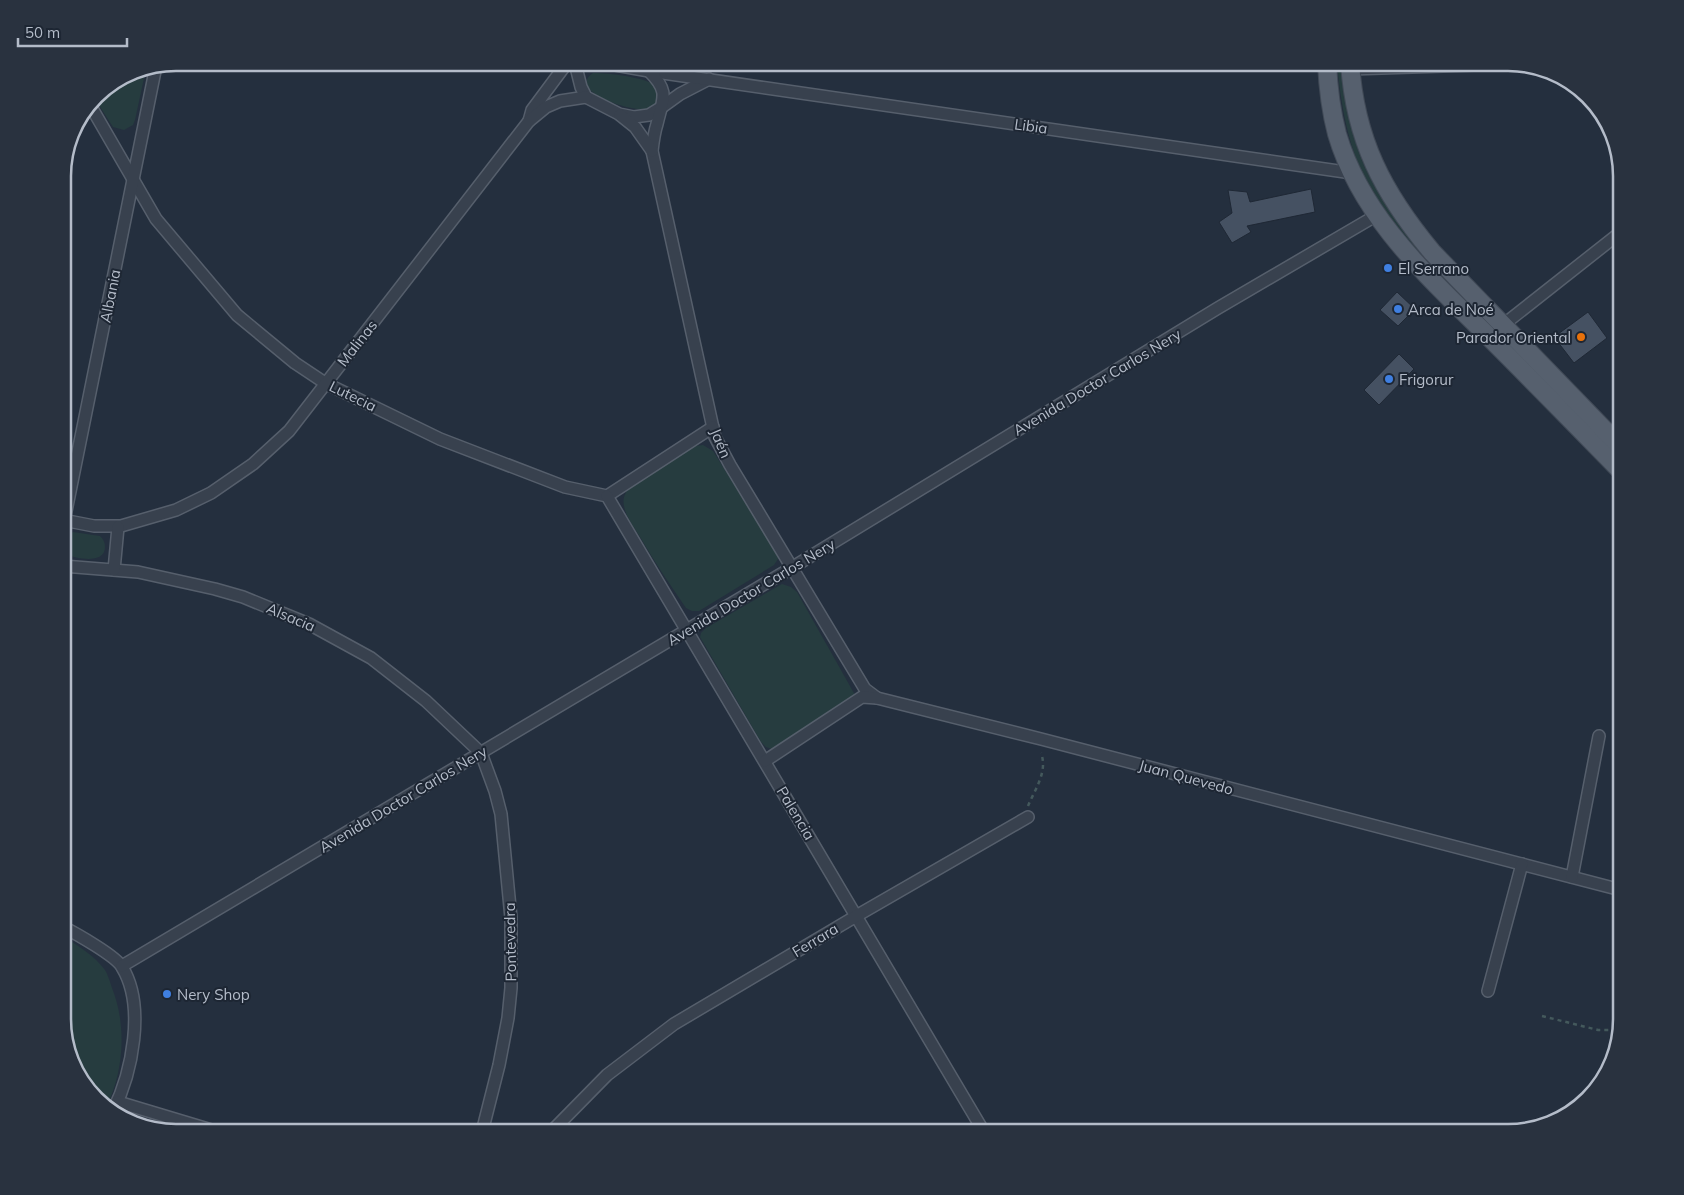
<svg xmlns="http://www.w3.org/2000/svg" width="1684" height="1195" viewBox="0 0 1684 1195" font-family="Mulish,sans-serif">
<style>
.green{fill:#263c3f}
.building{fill:#455162;stroke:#1f2835}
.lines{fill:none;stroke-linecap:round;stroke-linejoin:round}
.street-casing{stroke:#565f6c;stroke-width:14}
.primary-casing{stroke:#414a57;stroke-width:20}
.path{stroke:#44595c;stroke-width:2.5;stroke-dasharray:4 4;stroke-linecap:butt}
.street{stroke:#38414e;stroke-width:11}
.primary{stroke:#56606e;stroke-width:18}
.shop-dot{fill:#3f7fe0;stroke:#1d2633;stroke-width:2}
.food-dot{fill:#e8710a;stroke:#1d2633;stroke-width:2}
.labels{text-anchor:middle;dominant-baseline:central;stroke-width:4;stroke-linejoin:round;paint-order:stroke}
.street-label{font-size:15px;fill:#b4bcc9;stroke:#1d2633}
.poi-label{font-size:15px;fill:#b4bcc9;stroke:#1d2633;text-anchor:start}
.rim{fill:none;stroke:#b4bcc9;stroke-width:2.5}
</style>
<rect width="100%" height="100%" fill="#242f3e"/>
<!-- green -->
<g class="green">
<path d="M1337,63H1342C1345,86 1347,111 1353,134C1372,204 1424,253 1472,303L1468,307C1436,272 1400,238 1374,197C1350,157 1341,108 1337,63Z"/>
<path d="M146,69L135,120L133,125L124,130L113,127L95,99C106,84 127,72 146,69Z"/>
<path d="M593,73C609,73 646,77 658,87L657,104C655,106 654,108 651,109C637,114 565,92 593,73Z"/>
<path d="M703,445L713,451L777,553L778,559L774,565L699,611H692L686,608C670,585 654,561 640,537C634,527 626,517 624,506C622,497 626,492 631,485L695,446Z"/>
<path d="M73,532L100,536C103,539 105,542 105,547C105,564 78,559 68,555C62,546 64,537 73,532Z"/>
<path d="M782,584L791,587L797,592L855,695L852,699L775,750L766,747L761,742L700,637L701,633L706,628Z"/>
<path d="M63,936C78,946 94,955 105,970C108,975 110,982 112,988C127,1026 124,1071 106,1108L74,1069L63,1026Z"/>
</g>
<!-- building -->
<g class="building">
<path d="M1311,189L1315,212L1247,226L1251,232L1232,243L1219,222L1232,213L1228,190L1247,192L1250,202Z"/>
<path d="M1397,292L1415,309L1398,326L1380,310Z"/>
<path d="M1588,312L1607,338L1574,363L1554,337Z"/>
<path d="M1399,354L1414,369L1379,405L1364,390Z"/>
</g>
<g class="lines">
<!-- street casing -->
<g class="street-casing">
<g id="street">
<path d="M575,63L581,87L586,97L619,114L634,117L649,115L662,107L680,94L709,79"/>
<path d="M604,63L649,71L1352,173"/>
<path d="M1351,69L1474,65L1479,63"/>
<path d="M649,71C670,92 663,98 657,124C654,133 653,142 652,151L715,437L730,465L865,689L877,698"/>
<path d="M90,105L156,219L237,315L295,363L325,383L440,439L565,487L607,496L713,427"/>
<path d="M620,115L635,127L652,151"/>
<path d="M529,121L532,110L567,63"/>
<path d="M1498,329L1621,232"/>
<path d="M607,496L984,1132"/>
<path d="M63,520L94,526H121L176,510L211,493L253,464L289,431L529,121L546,107L560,101L586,97"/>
<path d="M63,526L156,66"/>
<path d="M63,566L138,572L215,589L243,597L309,624L371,658L426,701L481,753L495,791L501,814L511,918V988L508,1018L499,1065L482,1132"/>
<path d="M114,570L118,527"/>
<path d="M765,761L862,697L877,698L1041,739L1621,890"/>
<path d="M1572,877L1599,736"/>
<path d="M63,927C75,933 116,956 122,967C146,1006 132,1073 113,1111"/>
<path d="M122,966L793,567L1218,308L1377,215"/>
<path d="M1488,991L1522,864"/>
<path d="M118,1102L218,1132"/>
<path d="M551,1132L607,1075L674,1024L858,915L1028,817"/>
</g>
</g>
<!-- primary casing -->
<g class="primary-casing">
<g id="primary">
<path d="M1327,63C1328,86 1331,111 1337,134C1362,219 1430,278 1490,338C1534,382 1578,427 1621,471"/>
<path d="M1350,63C1355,140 1383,193 1432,252L1621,447"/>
</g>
</g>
<!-- path -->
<g class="path">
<path d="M1028,806C1035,789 1048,772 1041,753"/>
<path d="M1542,1016L1598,1030H1618"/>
</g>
<!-- street -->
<use href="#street" class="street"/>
<!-- primary -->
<use href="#primary" class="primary"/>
</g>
<!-- markers -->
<g class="shop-dot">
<circle cx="1388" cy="268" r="5"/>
<circle cx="1398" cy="309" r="5"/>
<circle cx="1389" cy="379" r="5"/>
<circle cx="167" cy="994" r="5"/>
</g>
<circle class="food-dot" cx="1581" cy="337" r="5"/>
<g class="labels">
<!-- street labels -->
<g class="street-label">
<text transform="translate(1031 126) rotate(8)">Libia</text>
<text transform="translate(110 296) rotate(-79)">Albania</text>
<text transform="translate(357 343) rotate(-52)">Malinas</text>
<text transform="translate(1097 382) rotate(-31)">Avenida Doctor Carlos Nery</text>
<text transform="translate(353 396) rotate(26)">Lutecia</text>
<text transform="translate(721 443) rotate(67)">Jaén</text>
<text transform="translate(751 592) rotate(-31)">Avenida Doctor Carlos Nery</text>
<text transform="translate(291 617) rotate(23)">Alsacia</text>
<text transform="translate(1186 777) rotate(15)">Juan Quevedo</text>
<text transform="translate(403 799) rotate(-31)">Avenida Doctor Carlos Nery</text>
<text transform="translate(796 813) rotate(59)">Palencia</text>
<text transform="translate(815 940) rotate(-31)">Ferrara</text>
<text transform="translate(510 942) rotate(-91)">Pontevedra</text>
</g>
<!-- poi labels -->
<g class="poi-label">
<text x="1398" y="268">El Serrano</text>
<text x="1408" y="309">Arca de Noé</text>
<text x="1571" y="337" text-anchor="end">Parador Oriental</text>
<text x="1399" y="379">Frigorur</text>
<text x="177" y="994">Nery Shop</text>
</g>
</g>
<!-- crop -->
<path d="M0 0H1684V1195H0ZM176 71H1508A105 105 0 0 1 1613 176V1019A105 105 0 0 1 1508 1124H176A105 105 0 0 1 71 1019V176A105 105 0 0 1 176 71Z" fill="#29323f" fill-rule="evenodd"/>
<path class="rim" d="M176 71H1508A105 105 0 0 1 1613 176V1019A105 105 0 0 1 1508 1124H176A105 105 0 0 1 71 1019V176A105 105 0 0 1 176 71Z"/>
<!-- scale -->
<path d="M18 38v8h109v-8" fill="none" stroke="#b4bcc9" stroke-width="2.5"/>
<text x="25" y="38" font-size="15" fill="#b4bcc9" stroke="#1d2633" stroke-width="4" paint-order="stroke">50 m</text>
</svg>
